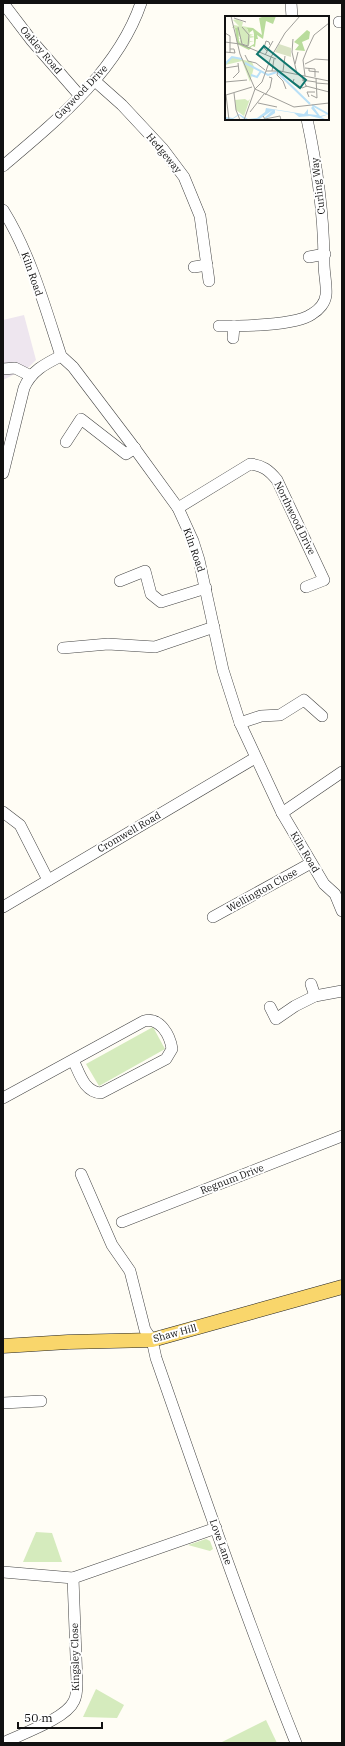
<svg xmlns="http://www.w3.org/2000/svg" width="345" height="1746" viewBox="0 0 345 1746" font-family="'IBM Plex Serif',serif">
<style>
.industrial{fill:#eee6ef}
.green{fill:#d5ebbd}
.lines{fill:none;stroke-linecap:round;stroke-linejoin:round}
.minor-casing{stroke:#444;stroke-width:12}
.major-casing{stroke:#222;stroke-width:15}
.minor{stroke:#fff;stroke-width:11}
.major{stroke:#f9d66b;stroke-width:14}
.labels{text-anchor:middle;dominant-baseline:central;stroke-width:4;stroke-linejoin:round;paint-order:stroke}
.street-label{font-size:10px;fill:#111;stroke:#fff}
.inset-river{fill:none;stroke:#b9e0f7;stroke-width:2}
.inset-road{fill:none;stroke:#a09f9a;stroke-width:1}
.view{fill:#0f766e;fill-opacity:0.15;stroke:#0f766e;stroke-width:2}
.inset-edge{fill:none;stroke:#111;stroke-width:2}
</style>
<rect width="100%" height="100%" fill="#fffdf5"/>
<!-- industrial -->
<path class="industrial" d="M24,315L36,360L29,367L3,380V320Z"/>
<!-- green -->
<g class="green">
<path d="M153,1027L165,1049L99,1086L86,1064Z"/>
<path d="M36,1532L52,1533L62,1562H23Z"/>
<path d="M206,1539L210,1541L213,1549L210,1551L188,1545Z"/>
<path d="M96,1689L124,1705L117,1718L83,1717Z"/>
<path d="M266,1720L277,1743H220Z"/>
</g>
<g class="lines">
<!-- minor casing -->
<g class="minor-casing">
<g id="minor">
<path d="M3,3L32,41L80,96"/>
<path d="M291,3L292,17"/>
<path d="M339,22H342"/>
<path d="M95,81L122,105L163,149L184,177L200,216L209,281"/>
<path d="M3,166C56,121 118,71 141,3"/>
<path d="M3,210C30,253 45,307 61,356L73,367L130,442L178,508L193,541L199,560L223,670L240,723L282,813L324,884L335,894L342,911"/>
<path d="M309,257L325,254"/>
<path d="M194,267L207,265"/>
<path d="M219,326C241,326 295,326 312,314C319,310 325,303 326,295C327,285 324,274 324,264C324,216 317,166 307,119"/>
<path d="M233,338L234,326"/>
<path d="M3,369L15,368L31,376"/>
<path d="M66,442L81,419L126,454L135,448"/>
<path d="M3,473L24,388C31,371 45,364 61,356"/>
<path d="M178,508L250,464C262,465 269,470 277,480L324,580L306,587"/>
<path d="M120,581L145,571L151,594L161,602L206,588"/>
<path d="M63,648L108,644L155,647L214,627"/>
<path d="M240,723L261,716L280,715L304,700L322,716"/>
<path d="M3,812L20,825L48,880"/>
<path d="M282,813L342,772"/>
<path d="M3,907L255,758"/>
<path d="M213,917L311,863"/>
<path d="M311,984L315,996"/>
<path d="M270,1007L276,1019L295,1006L315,996L342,991"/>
<path d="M3,1098L144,1021C160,1017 170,1035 172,1049L166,1059L101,1093C84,1092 80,1074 73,1060"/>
<path d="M81,1174L112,1245L130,1271L145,1330L152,1340L156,1358C201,1487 245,1616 296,1743"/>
<path d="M122,1222L342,1136"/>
<path d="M3,1403L41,1401"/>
<path d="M3,1572L73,1578L216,1528"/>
<path d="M3,1743C21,1734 66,1719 74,1701C77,1695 77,1689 77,1683L73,1578"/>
</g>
</g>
<!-- major casing -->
<g class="major-casing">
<path id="major" d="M3,1346L68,1342L152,1340L342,1287"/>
</g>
<!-- minor -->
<use href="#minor" class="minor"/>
<!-- major -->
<use href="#major" class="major"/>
</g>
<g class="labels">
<!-- street labels -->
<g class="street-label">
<text transform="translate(41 50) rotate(50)">Oakley Road</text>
<text transform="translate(81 92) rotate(-46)">Gaywood Drive</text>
<text transform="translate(164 153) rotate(50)">Hedgeway</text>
<text transform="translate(318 186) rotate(-97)">Curling Way</text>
<text transform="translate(32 274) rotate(71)">Kiln Road</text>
<text transform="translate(295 518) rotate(64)">Northwood Drive</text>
<text transform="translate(194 550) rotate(71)">Kiln Road</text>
<text transform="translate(129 832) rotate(-30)">Cromwell Road</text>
<text transform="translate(305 852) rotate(59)">Kiln Road</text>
<text transform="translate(262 890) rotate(-29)">Wellington Close</text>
<text transform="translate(232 1179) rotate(-21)">Regnum Drive</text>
<text transform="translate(175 1333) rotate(-15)">Shaw Hill</text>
<text transform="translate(221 1542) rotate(70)">Love Lane</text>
<text transform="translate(75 1657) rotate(-91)">Kingsley Close</text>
</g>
</g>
<!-- overview -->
<g transform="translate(225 16)">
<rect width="104" height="104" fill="#fffdf5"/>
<path d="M12,3L18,6L17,10L28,12L22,13L25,18H29L25,19L30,21L25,22V25H29L25,26L24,30L14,26L16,23H13L16,22L12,18L13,12H7L9,9L14,10L8,4ZM7,41L27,46L29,51L25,66L17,45L0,49ZM20,83L23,85L25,83L19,100L11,94L10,84Z" fill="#d5ebbd"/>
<path d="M40,0H51L48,8L41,5L38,23L32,19L33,23H31L30,31L33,32L27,30L24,34L12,28L10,12H13L14,26L24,31L29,28V18L28,14L24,17L22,12H28L37,19L34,2ZM82,14L85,16L84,23L77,26L80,35L70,34L74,29L69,26Z" fill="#b9dc9c"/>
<path d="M54,28L66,32V41L50,36Z" fill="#d9e3c4"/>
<path d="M88,90L95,100L104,98L96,101L102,104L85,100L74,101L69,97L50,94V97L44,101L37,104L48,94L33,104H20L14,99L8,103L0,104V101L8,102L14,98L23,103L32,102L40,96L41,92L79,98L83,93V98L92,99L86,92Z" fill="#b9e0f7"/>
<path class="inset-river" d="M20,47L43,59L52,56L85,88M0,48L7,41L17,43M26,59L32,61L36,55M87,89L103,98"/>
<path class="inset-road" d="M6,0L15,38L30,73L19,104M9,2L21,6M13,11L17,28L23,30L24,19L17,11M0,17L5,20V37M68,23L67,36L72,58M0,26L15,28L51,43M42,35L39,32L41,25L44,26L45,29M0,36L10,37L9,33H5M20,39L23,45L31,47L40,54M40,39L48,25M70,48L73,36M80,48L90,43L104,44M0,52L13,50M80,52L90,53V61M84,52V55L94,56M41,55H55L104,65M47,55L49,43M53,55L52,59L58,65L61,73M58,55L60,40M77,60L81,70L104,76M80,60L78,44L82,34L89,19L104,7M8,62L14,56L13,47M69,63L68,66L77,72L82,70M77,64L91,66M0,66L22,64M91,67L104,68M30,73L37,66L46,41L60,17L75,0M30,73L69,91L104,87M9,77L11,94L15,104M1,79L27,71M1,79L4,104M40,79L45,72L47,62L44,61M86,79L92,82L91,62M84,81L82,76H90M33,87L52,91M25,96L39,78M38,100L40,103L55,100L56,104"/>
<path class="view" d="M39,30L81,64L75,72L32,38Z"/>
<rect width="104" height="104" class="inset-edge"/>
</g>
<!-- border -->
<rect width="345" height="1746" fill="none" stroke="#111111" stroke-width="8"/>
<!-- scale -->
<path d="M18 1722v6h84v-6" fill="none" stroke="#111111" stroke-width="2"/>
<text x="24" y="1722" font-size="12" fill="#111111" stroke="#ffffff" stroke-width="3" paint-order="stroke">50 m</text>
</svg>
